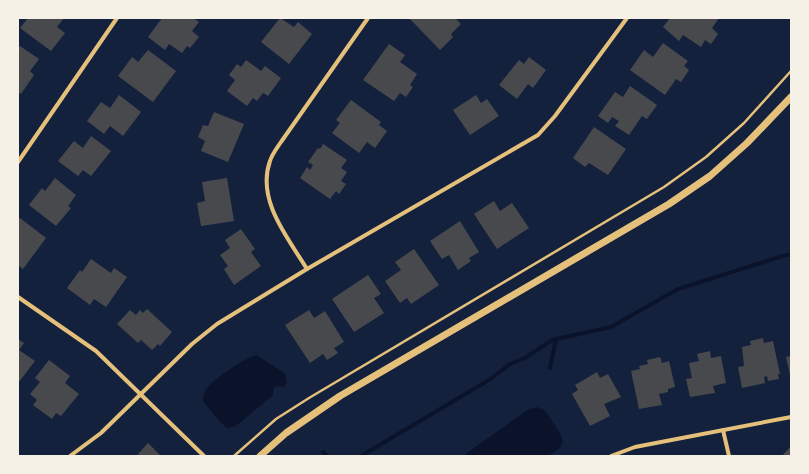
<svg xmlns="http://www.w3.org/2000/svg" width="809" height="474" viewBox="0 0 809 474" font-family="Rubik,sans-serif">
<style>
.water{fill:#0b132b}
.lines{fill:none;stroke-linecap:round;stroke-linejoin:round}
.stream{stroke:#0b132b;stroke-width:4}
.building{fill:#48494c}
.path{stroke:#e5c07b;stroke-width:2.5}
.minor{stroke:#e5c07b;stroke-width:4}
.tertiary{stroke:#e5c07b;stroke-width:7}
</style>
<rect width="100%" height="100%" fill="#14213d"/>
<!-- water -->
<g class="water">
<path d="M257,355L285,374L287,382L284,387L276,386L273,389V395L236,426L227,428L218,420L203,401C203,396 204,391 208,387C215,378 247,356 257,355Z"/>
<path d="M537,407L544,410L550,417L561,435L563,442L560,448L548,456H465L467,453L529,409Z"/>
</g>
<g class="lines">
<!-- stream -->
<g class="stream">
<path d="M550,368L556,339"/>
<path d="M323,452L327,456"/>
<path d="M361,456L489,380L510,364L525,358L552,340L611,327L678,289L786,255H791"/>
</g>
</g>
<!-- building -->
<g class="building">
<path d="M28,18H64L57,27L65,33L51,51L20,28Z"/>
<path d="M162,18H193L199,22L192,31L199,37L190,48L187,46L182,53L169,44L165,50L148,37Z"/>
<path d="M280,18L294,27L298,22L312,34L289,64L261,42Z"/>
<path d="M409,18H455L461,24L451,34L453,37L440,50Z"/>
<path d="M670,18H719L712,28L718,34L711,44L705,40L701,47L683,35L679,41L663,27Z"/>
<path d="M663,43L688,61L684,66L689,70L681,82L676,79L665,95L630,70L644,50L653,57Z"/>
<path d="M389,44L405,55L400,62L417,74L410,85L413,87L406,97L400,93L394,101L363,80Z"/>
<path d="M20,46L39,59L30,71L34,75L21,94L18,92V48Z"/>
<path d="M148,50L176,71L153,102L118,76L132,57L138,62Z"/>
<path d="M529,57L546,70L533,88L528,84L517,99L499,85L519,60L524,64Z"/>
<path d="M246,60L261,71L265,66L281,78L268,96L263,93L257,101L253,98L247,106L227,91L235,80L229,75L237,64L241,67Z"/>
<path d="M630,86L657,105L647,119L642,116L629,135L615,126L619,121L612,117L608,123L598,116L615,92L623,97Z"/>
<path d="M119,95L141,112L123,136L110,126L104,134L87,121L101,102L110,108Z"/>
<path d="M476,95L481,103L487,99L499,116L470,135L453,110Z"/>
<path d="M351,100L381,122L379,125L387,131L375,148L367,142L359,153L332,133L340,123L336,120Z"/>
<path d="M214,112L244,124L228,162L201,151L205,141L198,137L203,125L208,126Z"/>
<path d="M594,127L626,149L608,175L589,163L585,167L573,158Z"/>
<path d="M91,136L111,151L91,176L83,170L78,176L58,161L74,141L83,148Z"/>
<path d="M323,144L347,160L341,168L347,172L341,181L346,184L339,194L336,191L330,199L300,178L307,167L310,170L313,165L308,162L318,148L320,149Z"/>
<path d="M55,178L76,195L68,206L71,208L56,226L29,205L42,188L45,191Z"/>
<path d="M227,178L234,221L201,226L197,203L205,201L202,182Z"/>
<path d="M494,201L500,211L512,203L529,228L497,249L474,214Z"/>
<path d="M20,218L46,238L23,269L18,265V221Z"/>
<path d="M460,221L479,252L469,258L471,261L458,270L449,255L442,259L430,241Z"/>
<path d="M241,229L255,249L251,252L261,266L234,285L224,269L228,266L220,255L230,248L225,240Z"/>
<path d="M414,249L439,285L411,304L407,298L400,303L385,281L401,270L395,262Z"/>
<path d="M91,259L111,273L114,268L127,277L106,307L94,299L90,305L67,288L80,270L82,272Z"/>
<path d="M368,275L381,294L374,298L384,313L354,332L332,299Z"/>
<path d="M147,309L172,332L160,346L158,344L152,350L141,340L138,343L117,324L130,310L136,315L140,310L143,313Z"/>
<path d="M309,310L314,318L325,311L344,342L334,348L338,353L327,360L323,354L310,363L285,325Z"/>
<path d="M763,338L764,343L773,341L780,374H778L779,379L768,381L767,376L764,377L765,383L742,388L738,367L744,366L742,347L751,345L750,341Z"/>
<path d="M18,339L24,343L19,350L35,361L19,382Z"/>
<path d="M710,351L711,358L721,356L726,383L713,386L715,393L690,397L686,379L692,378L689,363L699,361L697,354Z"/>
<path d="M791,356V375H790L786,357Z"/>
<path d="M660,357L662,363L669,361L675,387L668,389V392L659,394L662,405L639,409L631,371L640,369L639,366L648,364L647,360Z"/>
<path d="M49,360L70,376L65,383L79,394L61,416L56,413L52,419L33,405L37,400L30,394L40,382L35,378Z"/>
<path d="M597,372L600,378L608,374L621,397L604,404L610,416L590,426L572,394L578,390L575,385Z"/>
<path d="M148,443L161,456H140L138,454Z"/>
<path d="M791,446V456H782Z"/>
</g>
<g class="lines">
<!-- path -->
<path class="path" d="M234,456L276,419L309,398L664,187L706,157L744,123L791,71"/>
<!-- minor -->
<g class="minor">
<path d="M18,162L117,18"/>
<path d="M307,269C288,238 256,200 270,161C272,154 277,148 281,142L368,18"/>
<path d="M18,297L96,351L204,456"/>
<path d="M723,430L729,456"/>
<path d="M70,456L101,433L192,344L217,324L307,269L538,135L555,116L627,18"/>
<path d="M611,456L635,447L791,417"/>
</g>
<!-- tertiary -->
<path class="tertiary" d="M260,456L286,433L340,396L669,204L710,176L747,143L791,97"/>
</g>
<!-- border -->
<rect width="809" height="474" fill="none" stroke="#f6f1e7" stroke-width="38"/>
</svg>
